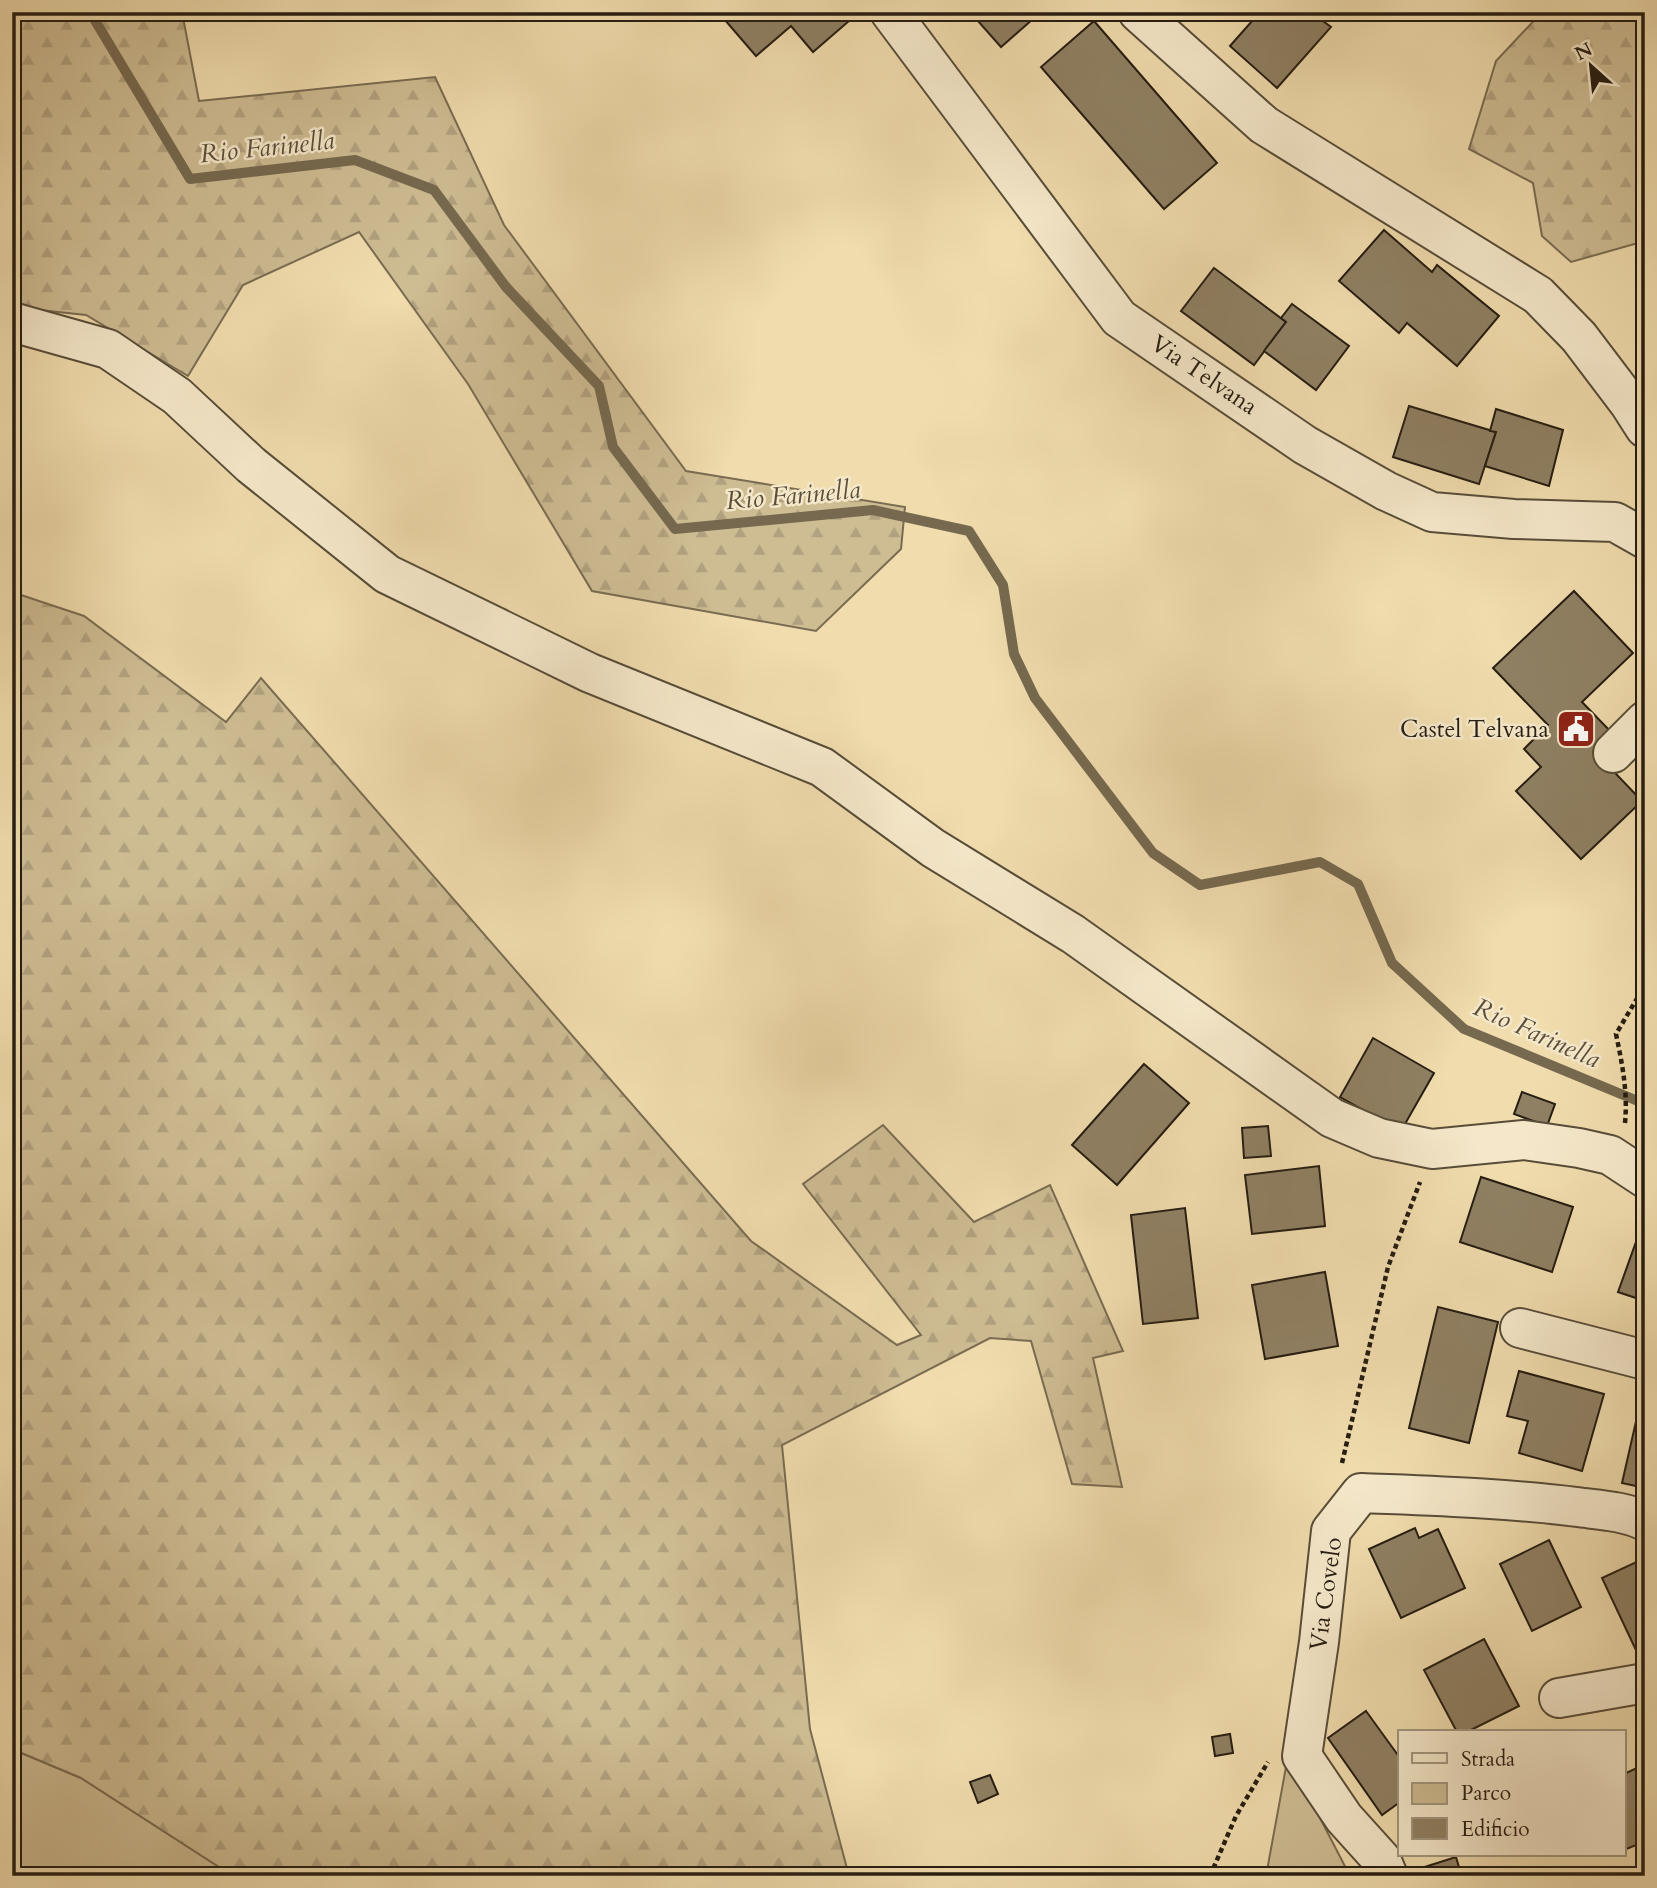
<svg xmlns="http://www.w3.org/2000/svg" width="1657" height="1888" viewBox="0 0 1657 1888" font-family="Cardo,serif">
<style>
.green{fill:#cebc93;stroke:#7a6c52;stroke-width:2}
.forest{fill:url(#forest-firs);stroke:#7a6c52;stroke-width:2}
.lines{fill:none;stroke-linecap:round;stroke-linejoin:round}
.stream{stroke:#76694f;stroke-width:10}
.building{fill:#8f8063;stroke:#261d12;stroke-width:2}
.minor-casing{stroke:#584d39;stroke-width:42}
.path{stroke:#261d12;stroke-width:4.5;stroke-dasharray:5 3.5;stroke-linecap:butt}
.minor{stroke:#f5e8ca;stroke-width:38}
.labels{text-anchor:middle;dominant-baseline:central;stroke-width:5;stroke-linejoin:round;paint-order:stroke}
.street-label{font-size:24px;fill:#261d12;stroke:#f5e8ca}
.poi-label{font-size:24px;fill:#261d12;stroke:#f5e8ca;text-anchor:end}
.water-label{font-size:26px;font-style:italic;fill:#5b4f3b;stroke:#f5e8ca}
</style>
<defs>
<pattern id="forest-firs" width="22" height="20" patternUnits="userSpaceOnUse" patternTransform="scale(1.75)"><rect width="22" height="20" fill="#cebc93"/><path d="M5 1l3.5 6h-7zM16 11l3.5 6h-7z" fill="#b1a17e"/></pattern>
</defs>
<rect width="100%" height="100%" fill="#f0dcad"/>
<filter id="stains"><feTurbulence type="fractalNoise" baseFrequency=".00286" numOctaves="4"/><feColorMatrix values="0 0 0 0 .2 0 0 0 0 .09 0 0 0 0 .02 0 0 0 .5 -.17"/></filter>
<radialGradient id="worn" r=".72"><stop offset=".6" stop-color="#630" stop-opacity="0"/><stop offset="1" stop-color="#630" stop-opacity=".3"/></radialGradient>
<!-- green -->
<g class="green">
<path d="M12,1749L81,1778L233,1876H12Z"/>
<path d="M1288,1756L1350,1876H1266Z"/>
</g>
<!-- forest -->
<g class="forest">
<path d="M12,12H182L199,101L435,77L504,225L686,471L905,507L901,549L816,631L592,591L468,384L359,232L243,285L188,376L86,315L12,307Z"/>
<path d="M1542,12H1645V241L1571,262L1542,236L1533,183L1469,149L1496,61Z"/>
<path d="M12,592L84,616L226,722L261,678L751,1241L897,1345L921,1335L803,1184L883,1125L974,1222L1050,1185L1123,1351L1093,1358L1122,1487L1072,1484L1031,1341L990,1338L782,1445L810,1729L849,1876H233L81,1778L12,1749Z"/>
</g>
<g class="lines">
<!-- stream -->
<path class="stream" d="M90,12L190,179L355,160L434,190L506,287L599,386L613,447L675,529L873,510L969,531L1003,585L1014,654L1035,698L1153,853L1200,885L1320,862L1358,884L1392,963L1464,1029L1645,1104"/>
</g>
<!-- building -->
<g class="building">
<path d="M718,12H841L849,21L813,52L791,26L756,56Z"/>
<path d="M970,12H1041L1001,47Z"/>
<path d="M1260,12H1331L1323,21L1331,27L1277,88L1230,46Z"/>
<path d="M1094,21L1217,163L1164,209L1041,67Z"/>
<path d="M1384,230L1432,272L1437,265L1499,316L1457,366L1407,323L1399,333L1339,281Z"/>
<path d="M1214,268L1286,322L1254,365L1181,311Z"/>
<path d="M1292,304L1349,346L1316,390L1264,351L1286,322L1281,318Z"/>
<path d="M1409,406L1496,432L1479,484L1393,457Z"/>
<path d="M1496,409L1563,430L1549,486L1485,466L1496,432L1490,431Z"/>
<path d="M1574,591L1633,653L1582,702L1613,734L1594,751L1642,801L1581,859L1516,791L1541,767L1524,749L1548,725L1493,668Z"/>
<path d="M1373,1038L1434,1073L1401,1131L1340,1097Z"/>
<path d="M1144,1064L1189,1103L1117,1185L1072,1145Z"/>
<path d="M1522,1092L1555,1104L1547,1126L1514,1114Z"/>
<path d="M1268,1126L1271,1156L1244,1158L1242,1128Z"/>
<path d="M1319,1166L1325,1226L1252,1234L1245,1175Z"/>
<path d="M1481,1177L1573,1207L1552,1272L1460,1242Z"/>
<path d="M1185,1208L1198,1318L1143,1324L1131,1215Z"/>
<path d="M1641,1228L1645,1229V1301L1618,1292Z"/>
<path d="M1325,1272L1338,1346L1265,1359L1252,1285Z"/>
<path d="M1438,1307L1498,1322L1469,1443L1409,1428Z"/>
<path d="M1519,1371L1604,1394L1582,1471L1519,1453L1528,1421L1507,1416Z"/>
<path d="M1645,1382V1488L1622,1483Z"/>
<path d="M1415,1528L1419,1538L1438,1529L1465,1588L1401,1618L1369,1549Z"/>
<path d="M1549,1540L1581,1607L1532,1631L1500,1564Z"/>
<path d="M1645,1558V1661L1642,1663L1602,1578Z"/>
<path d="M1484,1639L1519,1706L1467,1732H1457L1424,1670Z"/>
<path d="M1366,1711L1400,1758V1802L1382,1815L1328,1738Z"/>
<path d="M1230,1734L1233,1753L1215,1756L1212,1737Z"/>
<path d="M1639,1767L1645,1781V1864L1636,1845L1624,1850V1774Z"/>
<path d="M990,1775L998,1794L978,1803L970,1782Z"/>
<path d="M1456,1857L1461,1874L1479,1869L1481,1876H1413L1412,1871Z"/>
</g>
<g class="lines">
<!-- minor casing -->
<g class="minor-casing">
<g id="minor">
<path d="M890,12L1119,318L1305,445L1386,491L1432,512L1514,519L1615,522L1645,539"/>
<path d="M1138,12L1264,125L1538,295L1579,337L1629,403L1645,428"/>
<path d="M12,322L108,349L177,396L251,465L387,574L590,673L822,767L933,848L1073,934L1332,1118L1379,1138L1432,1149L1524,1140L1579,1148L1610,1155L1645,1178"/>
<path d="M1613,753L1645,721"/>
<path d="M1520,1328L1645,1360"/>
<path d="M1559,1698L1645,1683"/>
<path d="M1388,1876L1381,1859L1344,1818L1302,1756L1319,1642L1331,1531L1361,1493C1433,1496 1505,1498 1577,1507C1600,1510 1624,1511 1645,1521"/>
</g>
</g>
<!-- path -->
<g class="path">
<path d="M1625,1123C1628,1092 1622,1063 1616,1034L1645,985"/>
<path d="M1342,1463L1388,1267L1420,1182"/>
<path d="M1210,1876L1236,1816L1268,1762"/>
</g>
<!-- minor -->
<use href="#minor" class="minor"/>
</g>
<!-- icons -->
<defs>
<g id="civic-square" transform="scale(2.0125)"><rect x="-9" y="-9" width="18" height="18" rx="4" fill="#8f2418" stroke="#f5e8ca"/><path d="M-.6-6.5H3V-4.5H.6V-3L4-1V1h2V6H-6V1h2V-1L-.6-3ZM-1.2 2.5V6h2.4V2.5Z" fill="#fff"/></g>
</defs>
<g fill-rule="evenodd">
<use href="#civic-square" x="1576" y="729"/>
</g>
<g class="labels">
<!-- street labels -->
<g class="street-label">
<text transform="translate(1204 375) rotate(34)">Via Telvana</text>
<text transform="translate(1326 1594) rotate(-82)">Via Covelo</text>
</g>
<!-- poi labels -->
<g class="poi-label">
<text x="1549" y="729">Castel Telvana</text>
</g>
<!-- water labels -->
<g class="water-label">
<text transform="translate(267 147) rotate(-6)">Rio Farinella</text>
<text transform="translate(793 495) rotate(-5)">Rio Farinella</text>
<text transform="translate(1537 1033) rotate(24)">Rio Farinella</text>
</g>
</g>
<!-- margin -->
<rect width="1657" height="1888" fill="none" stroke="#f0dcad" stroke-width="42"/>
<rect x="14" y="14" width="1629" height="1860" fill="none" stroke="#261d12" stroke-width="3.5"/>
<rect x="21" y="21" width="1615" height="1846" fill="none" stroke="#261d12" stroke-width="2"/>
<!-- legend -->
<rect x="1398" y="1730" width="228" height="126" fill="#f5e8ca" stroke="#a29780" stroke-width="2"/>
<rect x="1412" y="1753" width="35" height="10" fill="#f5e8ca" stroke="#a29780" stroke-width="2"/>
<text x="1461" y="1766" font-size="21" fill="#261d12">Strada</text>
<rect x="1412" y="1783" width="35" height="21" fill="#cebc93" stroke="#a29780" stroke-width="2"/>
<text x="1461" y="1800" font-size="21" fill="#261d12">Parco</text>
<rect x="1412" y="1818" width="35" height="21" fill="#8f8063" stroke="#a29780" stroke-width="2"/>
<text x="1461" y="1836" font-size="21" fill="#261d12">Edificio</text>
<!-- north arrow -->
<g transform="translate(1591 66) rotate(333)" stroke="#f5e8ca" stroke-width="5" paint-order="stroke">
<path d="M0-5L12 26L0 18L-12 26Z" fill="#261d12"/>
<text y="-10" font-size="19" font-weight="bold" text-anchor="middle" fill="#261d12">N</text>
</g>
<rect width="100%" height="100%" filter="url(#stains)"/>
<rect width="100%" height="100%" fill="url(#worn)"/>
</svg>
